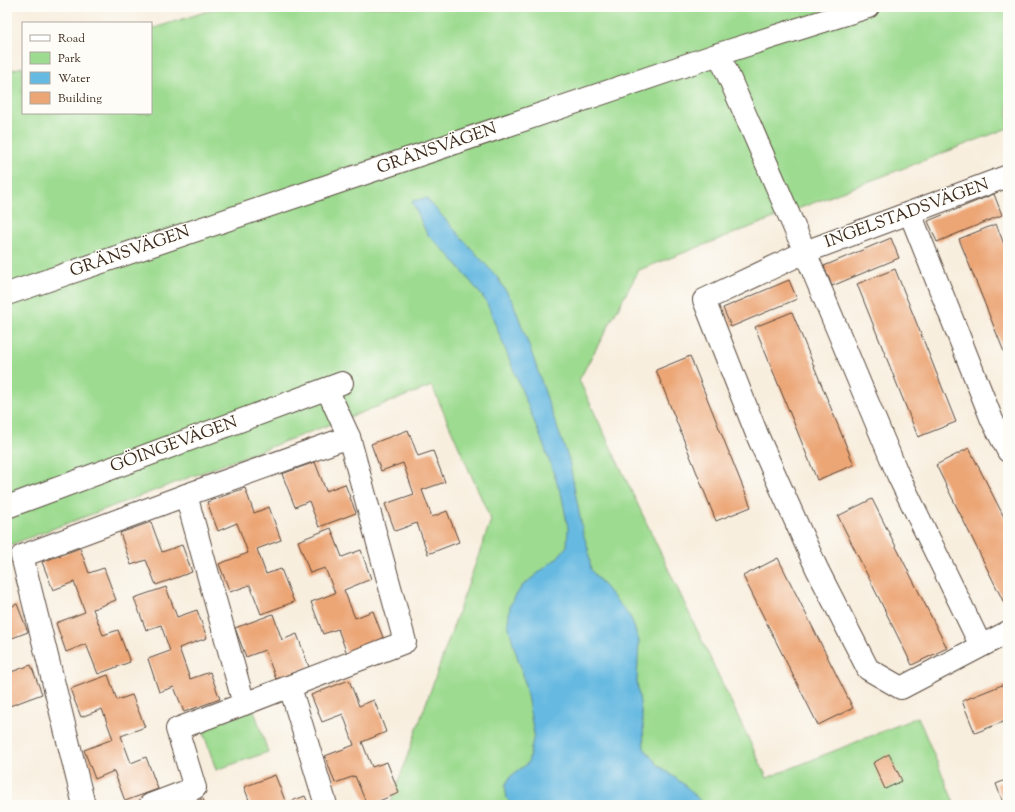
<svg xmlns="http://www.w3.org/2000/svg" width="1015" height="812" viewBox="0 0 1015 812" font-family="'Sorts Mill Goudy',serif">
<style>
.green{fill:#9ddb90;stroke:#6c8257}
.water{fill:#66b9e1;stroke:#507280}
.building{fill:#eca574}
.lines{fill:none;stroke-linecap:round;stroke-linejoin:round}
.minor-casing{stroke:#57473b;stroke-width:24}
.minor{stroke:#fff;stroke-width:22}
.labels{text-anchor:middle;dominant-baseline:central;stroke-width:3;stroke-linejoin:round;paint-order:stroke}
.street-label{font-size:17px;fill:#3b2a1e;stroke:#fdfcf7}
</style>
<rect width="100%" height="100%" fill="#fdfcf7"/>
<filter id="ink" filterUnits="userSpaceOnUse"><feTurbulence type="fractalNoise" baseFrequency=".025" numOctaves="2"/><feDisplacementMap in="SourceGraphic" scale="8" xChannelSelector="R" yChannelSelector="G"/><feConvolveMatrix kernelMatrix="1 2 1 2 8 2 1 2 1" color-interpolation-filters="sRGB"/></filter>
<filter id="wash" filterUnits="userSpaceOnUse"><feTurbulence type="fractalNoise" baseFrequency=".012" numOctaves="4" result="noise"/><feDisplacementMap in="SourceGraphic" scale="16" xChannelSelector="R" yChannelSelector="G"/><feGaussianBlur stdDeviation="0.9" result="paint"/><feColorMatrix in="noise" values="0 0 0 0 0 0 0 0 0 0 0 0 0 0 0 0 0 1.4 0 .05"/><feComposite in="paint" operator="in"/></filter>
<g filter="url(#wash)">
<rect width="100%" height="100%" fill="#f8eede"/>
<!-- green -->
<g class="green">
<path d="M221,7H1008V128L639,270L579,380L767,778L918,717L955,805H390L491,520L432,386L7,546V71L23,67V113H151V29Z"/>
<path d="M254,710L268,752L216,770L202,728Z"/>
</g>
<!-- water -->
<path class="water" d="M426,198L497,277L513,302L532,354L552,413L569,460L583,533L588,548L591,570L631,618L639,641L637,682L643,724L644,748L657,764L686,786L704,805H629L628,804L609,805H513L507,799L505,785L511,776L528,763L534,734L523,674L514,647L508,623L510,605L522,586L557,558L567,546L568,528L562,497L544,446L486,301L451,257L427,234L412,201Z"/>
<g id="blocks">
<!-- building -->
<g class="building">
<path d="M994,194L1002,215L937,242L928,221Z"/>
<path d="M996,224L1008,254V362L959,239Z"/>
<path d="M891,238L899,258L832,286L824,266Z"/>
<path d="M895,269L956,422L918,437L857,284Z"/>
<path d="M789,280L797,299L731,327L723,308Z"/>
<path d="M792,312L854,465L817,480L755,327Z"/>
<path d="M690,356L751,507L716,521L656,370Z"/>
<path d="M408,430L418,456L433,451L445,482L422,490L432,517L447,511L459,542L428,554L417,523L395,531L385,504L414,494L403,463L381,471L371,444Z"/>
<path d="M969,448L1008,525V611L936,465Z"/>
<path d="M315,462L326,491L345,484L356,513L319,527L309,501L295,507L282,474Z"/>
<path d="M245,488L254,513L269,507L281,540L257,549L266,574L281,569L294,602L261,614L250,585L230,592L219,564L248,553L237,523L218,531L207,502Z"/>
<path d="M872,499L947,648L912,665L838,516Z"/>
<path d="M151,522L162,552L182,545L192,572L156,585L146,560L131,565L120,533Z"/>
<path d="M331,528L342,557L361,550L371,579L344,590L355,618L373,611L384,640L347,654L338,629L323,634L311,602L335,593L325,568L310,573L298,541Z"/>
<path d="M80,548L89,573L104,568L116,600L93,609L103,635L118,630L130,662L98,674L86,644L66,652L56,623L85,612L74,582L53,590L42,562Z"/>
<path d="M778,558L853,708L818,725L743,576Z"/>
<path d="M166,587L177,617L197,610L207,638L179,648L190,679L210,672L220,699L184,712L174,687L159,692L148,659L170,651L161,625L146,630L134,598Z"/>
<path d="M17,604L28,632L7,640V608Z"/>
<path d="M273,614L282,640L297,634L309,667L276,679L265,650L246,657L235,628Z"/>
<path d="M7,662L11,672L31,665L42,694L7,707Z"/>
<path d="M108,675L117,700L132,695L145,727L121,736L131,763L146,757L158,789L125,801L114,771L95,779L84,750L113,739L102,709L81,717L70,689Z"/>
<path d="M349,680L359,706L374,700L386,732L362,742L372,767L387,762L399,793L369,805H367L355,776L335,783L325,756L354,745L343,714L322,722L311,695Z"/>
<path d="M1007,683L1008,686V720L975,733L962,701Z"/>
<path d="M889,754L902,781L885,789L873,763Z"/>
<path d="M275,775L286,803L305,796L309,805H251L244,787Z"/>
<path d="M1008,779V805H1004L996,784Z"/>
<path d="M203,799L205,805H187Z"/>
</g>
</g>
</g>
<g filter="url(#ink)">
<use href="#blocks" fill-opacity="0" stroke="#57473b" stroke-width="1"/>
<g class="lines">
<!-- minor casing -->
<g class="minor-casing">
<g id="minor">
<path d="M719,54L805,252L1008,176"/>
<path d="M910,213L992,420L1008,451"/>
<path d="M7,294L719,54L868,7"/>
<path d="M7,507L342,383"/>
<path d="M981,646L898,475L805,252L704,300L758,437L817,569L868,669L901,688L1008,632"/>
<path d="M290,687L326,805"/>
<path d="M244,704L405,642L349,437L327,389"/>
<path d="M84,805L22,556L186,495"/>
<path d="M150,805L195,788L177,729L244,704L186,495L349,437"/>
</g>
</g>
<!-- minor -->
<use href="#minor" class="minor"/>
</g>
</g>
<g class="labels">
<!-- street labels -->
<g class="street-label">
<text transform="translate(437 149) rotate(-19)">GRÄNSVÄGEN</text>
<text transform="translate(907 214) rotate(-20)">INGELSTADSVÄGEN</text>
<text transform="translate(130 252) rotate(-19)">GRÄNSVÄGEN</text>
<text transform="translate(174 445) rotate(-20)">GÖINGEVÄGEN</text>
</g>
</g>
<!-- margin -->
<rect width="1015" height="812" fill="none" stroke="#fdfcf7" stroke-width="24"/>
<!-- legend -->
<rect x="22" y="22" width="130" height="92" fill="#fdfcf7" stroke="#afa8a0"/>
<rect x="30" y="35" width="20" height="6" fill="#ffffff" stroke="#afa8a0"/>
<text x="58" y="42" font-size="12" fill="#3b2a1e">Road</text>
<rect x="30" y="52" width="20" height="12" fill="#9ddb90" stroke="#afa8a0"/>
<text x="58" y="62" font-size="12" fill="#3b2a1e">Park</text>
<rect x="30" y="72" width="20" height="12" fill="#66b9e1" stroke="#afa8a0"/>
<text x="58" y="82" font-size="12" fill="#3b2a1e">Water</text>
<rect x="30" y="92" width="20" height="12" fill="#eca574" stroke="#afa8a0"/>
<text x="58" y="102" font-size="12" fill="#3b2a1e">Building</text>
</svg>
